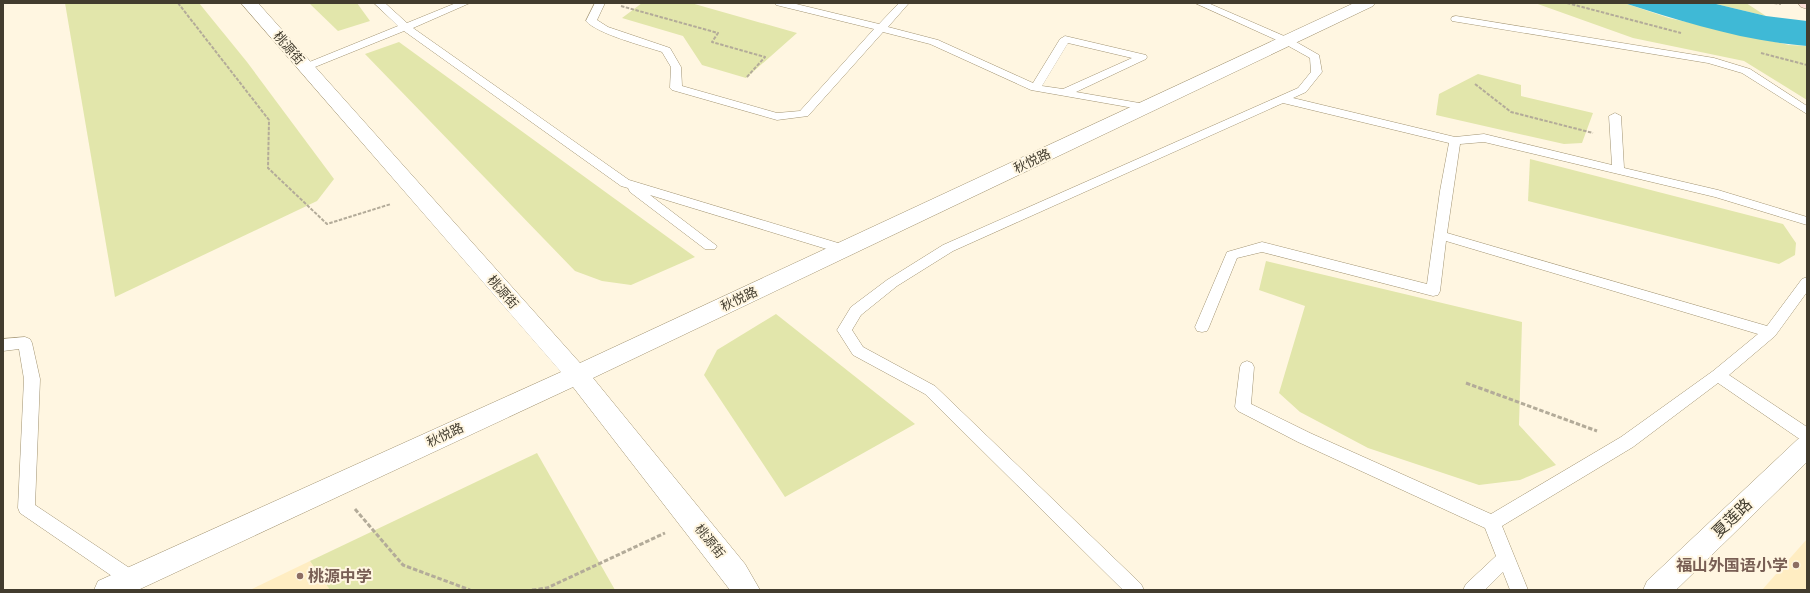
<svg xmlns="http://www.w3.org/2000/svg" width="1810" height="593" viewBox="0 0 1810 593" font-family="'Zilla Slab','Noto Sans SC',serif">
<style>
.built{fill:#ffedc2}
.green{fill:#e2e6ab}
.water{fill:#3fb9d6}
.lines{fill:none;stroke-linecap:round;stroke-linejoin:round}
.service-casing{stroke:#a29473;stroke-width:1}
.tertiary-casing{stroke:#a29473;stroke-width:1}
.secondary-casing{stroke:#a29473;stroke-width:1}
.path-far1{stroke:#b3ab99;stroke-width:2;stroke-dasharray:3.5 1.5;stroke-linecap:butt}
.path{stroke:#b3ab99;stroke-width:3;stroke-dasharray:4.5 2;stroke-linecap:butt}
.service{fill:#fff;fill-rule:evenodd}
.tertiary{fill:#fff;fill-rule:evenodd}
.secondary{fill:#fce0d7;fill-rule:evenodd}
.education-dot{fill:#8d6e63;stroke:#fff6e1;stroke-width:1.5}
.labels{text-anchor:middle;dominant-baseline:central;stroke-width:4;stroke-linejoin:round;paint-order:stroke}
.street-label{font-size:13px;fill:#423c2e;stroke:#fff6e1}
.near-street-label{font-size:16px;fill:#423c2e;stroke:#fff6e1}
.near-education-label{font-size:16px;font-weight:bold;fill:#785e54;stroke:#fff6e1;text-anchor:end}
</style>
<rect width="100%" height="100%" fill="#fff6e1"/>
<!-- built -->
<g class="built">
<path d="M1807,539V590H1762Z"/>
<path d="M310,561L330,590H250Z"/>
</g>
<!-- green -->
<g class="green">
<path d="M65,3H199L247,62L334,179L317,201L115,297Z"/>
<path d="M309,3H357L370,21L338,31Z"/>
<path d="M642,3H691L797,33L746,78L702,65L683,36L622,18Z"/>
<path d="M1535,3H1624L1669,18L1789,45L1807,46V100L1744,61L1633,38Z"/>
<path d="M1712,3H1746L1766,16Z"/>
<path d="M399,42L695,257L631,285L602,281L575,271L365,54Z"/>
<path d="M1478,74L1521,85V96L1593,113L1582,143L1564,144L1436,115L1439,94Z"/>
<path d="M1530,159L1783,224L1796,243L1795,255L1779,264L1528,201Z"/>
<path d="M1266,261L1522,322L1519,425L1556,465L1520,480L1479,485L1368,448L1300,412L1279,393L1305,306L1259,290Z"/>
<path d="M776,314L915,424L785,497L704,375L717,350Z"/>
<path d="M537,453L615,590H330L310,561Z"/>
</g>
<!-- water -->
<path class="water" d="M1624,3H1712L1766,16L1807,21V46C1744,41 1683,22 1624,3Z"/>
<g class="lines">
<!-- service casing -->
<g class="service-casing">
<g id="service">
<path d="M374,3H385L407,23L456,3H470L413,28L629,180L848,246L850,249L848,252L843,254L650,195L717,246L715,249H705L630,192L628,188L621,186L404,31L310,69H302L301,67L302,65L398,26Z"/>
<path d="M595,3H605L597,20L608,27L670,48L681,67L682,86L777,113L800,111L874,29L776,5L775,3H792L879,24L899,3H909L888,27L938,40L1033,83L1060,39L1065,36L1146,55L1147,57L1146,59L1076,92L1145,104L1151,107L1145,110L1031,90L930,44L883,32L808,116L777,120L672,90L670,88L671,67L662,52C644,46 597,34 586,21ZM1068,43L1132,58L1063,89L1042,86Z"/>
<path d="M1195,3H1208L1291,39L1319,55L1322,72L1306,92L1293,98L1455,137L1484,134L1612,165L1609,116L1615,113L1621,116L1624,168L1718,190L1807,217V225L1715,197L1484,142L1460,144L1447,233L1767,326L1802,279L1807,277V292L1775,336L1729,375L1807,427V441L1801,440L1718,383L1633,447L1502,526L1528,590H1510L1503,572L1485,590H1463L1466,584L1496,556L1485,528L1298,442L1238,411L1235,407L1240,367L1242,363L1247,361L1252,363L1254,367L1251,404L1310,433L1491,514L1621,437L1713,371L1758,334L1446,241L1440,291L1438,295L1433,296L1262,252L1237,258L1209,327L1207,331L1202,332L1197,331L1195,327L1227,252L1262,242L1427,284L1440,191L1449,143L1283,103L953,251L897,286L861,315L852,330L863,347L935,386L1141,584L1144,590H1123L925,394L853,355L837,330L851,307L887,280L943,245L1298,88L1311,72L1310,58L1283,43Z"/>
<path d="M1456,16L1714,58L1750,69L1807,106V114L1742,73L1708,63L1452,21L1451,19L1452,17Z"/>
<path d="M25,337L30,339L32,343L40,379L35,505L137,573L140,579L137,585L131,587L125,585L20,513L18,508L24,379L19,349L3,351V339Z"/>
</g>
</g>
<!-- tertiary casing -->
<g class="tertiary-casing">
<g id="tertiary">
<path d="M241,3H258L580,363L1354,3H1375L1373,6L593,378L745,564L760,590H730L573,387L138,590H94L98,581L561,372Z"/>
<path d="M1807,436V462L1676,590H1643L1647,581L1798,439Z"/>
</g>
</g>
<!-- secondary casing -->
<g class="secondary-casing">
<path id="secondary" d="M1798,3H1807V9L1801,7Z"/>
</g>
<!-- path-far1 -->
<g class="path-far1">
<path d="M178,3L269,120L268,168L327,224L391,204"/>
<path d="M1567,3L1681,33"/>
<path d="M1774,3L1781,4"/>
<path d="M621,6L718,33L712,42L765,57L746,78"/>
<path d="M1761,53L1807,65"/>
<path d="M1475,84L1511,112L1593,133"/>
</g>
<!-- path -->
<g class="path">
<path d="M1466,383L1597,431"/>
<path d="M355,509L403,565L470,590"/>
<path d="M532,590L547,588L665,533"/>
</g>
<!-- service -->
<use href="#service" class="service"/>
<!-- tertiary -->
<use href="#tertiary" class="tertiary"/>
<!-- secondary -->
<use href="#secondary" class="secondary"/>
</g>
<!-- markers -->
<g class="education-dot">
<circle cx="1796" cy="565" r="4"/>
<circle cx="300" cy="576" r="4"/>
</g>
<g class="labels">
<!-- street labels -->
<g class="street-label">
<text transform="translate(289 48) rotate(49)">桃源街</text>
<text transform="translate(1032 161) rotate(-25)">秋悦路</text>
<text transform="translate(503 292) rotate(49)">桃源街</text>
<text transform="translate(739 299) rotate(-25)">秋悦路</text>
<text transform="translate(445 435) rotate(-25)">秋悦路</text>
<text transform="translate(710 541) rotate(51)">桃源街</text>
</g>
<!-- near-street labels -->
<g class="near-street-label">
<text transform="translate(1732 518) rotate(-44)">夏莲路</text>
</g>
<!-- near-education labels -->
<g class="near-education-label">
<text x="1788" y="565">福山外国语小学</text>
<text x="308" y="576" text-anchor="start">桃源中学</text>
</g>
</g>
<!-- border -->
<rect width="1810" height="593" fill="none" stroke="#423c2e" stroke-width="8"/>
</svg>
